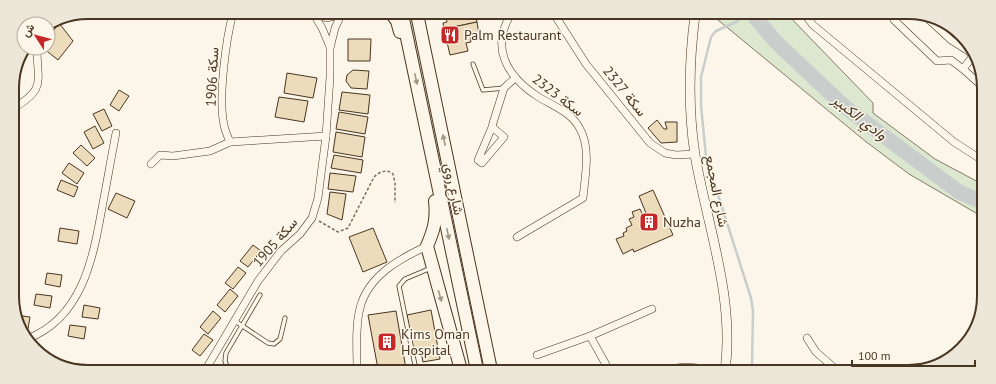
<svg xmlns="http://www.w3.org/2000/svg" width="996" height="384" viewBox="0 0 996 384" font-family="'PT Sans',Vazirmatn,sans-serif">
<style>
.green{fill:#dce7d0;stroke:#887966}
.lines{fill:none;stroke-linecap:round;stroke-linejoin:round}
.stream{stroke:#c9cecd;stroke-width:2.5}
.river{stroke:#c9cecd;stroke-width:15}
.building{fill:#ecdcbc;stroke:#4a3520}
.service-casing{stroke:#4a3520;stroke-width:5}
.minor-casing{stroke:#4a3520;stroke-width:8}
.tertiary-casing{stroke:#4a3520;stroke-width:10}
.primary-casing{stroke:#4a3520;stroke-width:14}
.path{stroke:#7f6f5c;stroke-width:1.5;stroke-dasharray:3 2;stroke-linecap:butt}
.service{stroke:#fbf6e9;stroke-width:3.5}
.minor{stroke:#fbf6e9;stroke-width:7}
.tertiary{stroke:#fbf6e9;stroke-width:9}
.primary{stroke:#fbf6e9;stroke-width:12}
.oneway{fill:#a29684}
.labels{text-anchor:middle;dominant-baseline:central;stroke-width:3;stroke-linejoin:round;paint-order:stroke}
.poi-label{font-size:14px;fill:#4a3520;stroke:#fbf6e9;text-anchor:start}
.street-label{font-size:14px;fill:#4a3520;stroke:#fbf6e9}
.water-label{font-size:15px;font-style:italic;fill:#4a3520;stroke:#fbf6e9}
.rim{fill:none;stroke:#4a3520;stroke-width:2}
</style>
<rect width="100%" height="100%" fill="#fbf6e9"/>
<!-- green -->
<path class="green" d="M712,15H788L873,103V113L935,159L982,184L981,216L909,174L865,141Z"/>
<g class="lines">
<!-- stream -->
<path class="stream" d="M742,15L738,21L716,31L711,37L701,77V105L706,157L751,298L753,311L752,364"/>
<!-- river -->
<path class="river" d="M753,15L776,42L845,107L959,192L982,202"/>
</g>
<!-- building -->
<g class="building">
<path d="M445,14H475L477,22L444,29L443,23L447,22Z"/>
<path d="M477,22L479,34L470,36L471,42L466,43L468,51L450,55L444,29Z"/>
<path d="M59,23L73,41L58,60L43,48H48V38Z"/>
<path d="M348,39H371L370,61H348Z"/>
<path d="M353,70L369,71L367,89L351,88L346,81L347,75Z"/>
<path d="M287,73L317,78L313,98L284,93Z"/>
<path d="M119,90L129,96L119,111L110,105Z"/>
<path d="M342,92L370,95L368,114L339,110Z"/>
<path d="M279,97L308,101L304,122L275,117Z"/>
<path d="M104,109L112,126L102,131L93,114Z"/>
<path d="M339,112L368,117L365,134L336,129Z"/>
<path d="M657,120L664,129H667L665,122H677V142L661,143L648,128Z"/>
<path d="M95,126L104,143L93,149L84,132Z"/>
<path d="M336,132L365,137L362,157L333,152Z"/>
<path d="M81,145L95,158L87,166L73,153Z"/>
<path d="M334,155L363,160L361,173L331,168Z"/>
<path d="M69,163L84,173L77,184L62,173Z"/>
<path d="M330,173L356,176L353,192L328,189Z"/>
<path d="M61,180L78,187L74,197L57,190Z"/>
<path d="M653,190L673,235L634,252L633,249L623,254L616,239L624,236L623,233L627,231L626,228L632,225L629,219L634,217L632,212L640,209L643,215L646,213L639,196Z"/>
<path d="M330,192L346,194L342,220L327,214Z"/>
<path d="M116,193L135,201L127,218L108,209Z"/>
<path d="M60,228L79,231L77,244L58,241Z"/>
<path d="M373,228L387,262L363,272L349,237Z"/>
<path d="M253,245L261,251L248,267L240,261Z"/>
<path d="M238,267L246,273L233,289L225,283Z"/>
<path d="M47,273L62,275L60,287L45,284Z"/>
<path d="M230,289L238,296L225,312L217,305Z"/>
<path d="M36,294L52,296L50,308L34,305Z"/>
<path d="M84,305L100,308L98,319L82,317Z"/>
<path d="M431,310L440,359L423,362L420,348L413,349L407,315Z"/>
<path d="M213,311L221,318L208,334L200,327Z"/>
<path d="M396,311L406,369H378L368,315Z"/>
<path d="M15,315L30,317L28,329L22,328Z"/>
<path d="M70,325L86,327L84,339L68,336Z"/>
<path d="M204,334L213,340L200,356L192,350Z"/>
</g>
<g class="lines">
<!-- service casing -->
<g class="service-casing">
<g id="service">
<path d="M473,64L483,90L504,88"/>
<path d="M235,321L268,343L274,344L280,339L285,318"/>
<path d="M228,369L225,361L226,353L260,295"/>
<path d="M416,370L399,286L405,279L431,268"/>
</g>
</g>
<!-- minor casing -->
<g class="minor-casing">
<g id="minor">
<path d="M313,13L322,28L330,47"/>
<path d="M511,14C490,48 507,76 537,96C551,105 572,112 580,129C591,148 585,177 583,198L517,237"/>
<path d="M554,14L586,64L650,143L665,153L676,155L695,154"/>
<path d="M806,16L813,25L954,142L982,160"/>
<path d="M897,16L894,20L937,61L951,60L963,69"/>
<path d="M925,16L951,40L967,50L973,56L963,69L983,87"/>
<path d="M12,109C47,89 37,82 37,48"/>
<path d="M492,127L504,137L482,163L478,160L492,127L493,123L504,88L515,78"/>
<path d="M230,142C228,137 225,131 224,125C218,98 226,39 233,13"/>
<path d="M151,164L160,155L173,156L210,151L230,142L326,136"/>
<path d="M807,338L816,352L838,371"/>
<path d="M27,339C82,318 93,259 102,208C107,183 111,158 116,133"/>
<path d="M537,355L590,336"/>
<path d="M206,369L258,281L281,251L300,234L312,218L318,198L326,136L330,77V48L335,28L342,13"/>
<path d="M357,369C357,349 355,327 360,308C368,276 399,259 427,246"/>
<path d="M448,370L460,366"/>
<path d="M609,370L590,336L652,309"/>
<path d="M650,371L685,367L739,371"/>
</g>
</g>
<!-- tertiary casing -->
<g class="tertiary-casing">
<g id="tertiary">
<path d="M315,13L327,17L342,13"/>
<path d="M695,15C689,61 688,109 695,155C707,225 735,298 725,371"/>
</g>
</g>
<!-- primary casing -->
<g class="primary-casing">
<g id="primary">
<path d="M391,13L397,21L400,32"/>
<path d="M402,14L477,370"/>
<path d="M417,14L491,370"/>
<path d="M435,201C437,219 434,230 427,246L461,370"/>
</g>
</g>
<!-- path -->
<path class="path" d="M319,221L338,232L348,228L374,177C380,171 387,169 393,174L395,183V203"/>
<!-- service -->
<use href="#service" class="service"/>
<!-- minor -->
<use href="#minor" class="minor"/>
<!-- tertiary -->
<use href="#tertiary" class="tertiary"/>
<!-- primary -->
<use href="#primary" class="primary"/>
</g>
<!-- one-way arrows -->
<defs><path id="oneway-solid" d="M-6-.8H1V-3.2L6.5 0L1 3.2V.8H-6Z"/></defs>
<g class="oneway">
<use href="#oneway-solid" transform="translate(416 79) rotate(78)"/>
<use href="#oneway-solid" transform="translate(444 140) rotate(-102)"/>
<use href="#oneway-solid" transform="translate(448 234) rotate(78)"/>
<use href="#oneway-solid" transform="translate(440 296) rotate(74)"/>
</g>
<!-- icons -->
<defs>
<g id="restaurant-square" transform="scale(1)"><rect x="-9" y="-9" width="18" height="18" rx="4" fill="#c62828" stroke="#fbf6e9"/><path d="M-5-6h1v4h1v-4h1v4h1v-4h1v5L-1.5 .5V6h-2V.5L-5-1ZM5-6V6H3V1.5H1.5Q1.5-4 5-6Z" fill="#fff"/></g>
<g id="building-square" transform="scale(1)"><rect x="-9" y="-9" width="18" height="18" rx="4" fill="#c62828" stroke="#fbf6e9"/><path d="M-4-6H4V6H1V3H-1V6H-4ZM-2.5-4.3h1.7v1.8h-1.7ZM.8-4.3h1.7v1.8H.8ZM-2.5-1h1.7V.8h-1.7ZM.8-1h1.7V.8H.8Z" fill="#fff"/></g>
</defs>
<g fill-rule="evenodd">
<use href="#restaurant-square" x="450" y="35"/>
<use href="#building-square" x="649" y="222"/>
<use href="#building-square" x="387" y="342"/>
</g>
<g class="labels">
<!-- poi labels -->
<g class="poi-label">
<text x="464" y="35">Palm Restaurant</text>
<text x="663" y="222">Nuzha</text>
<text x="401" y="334">Kims Oman<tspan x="401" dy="16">Hospital</tspan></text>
</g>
<!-- street labels -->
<g class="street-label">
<text transform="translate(212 77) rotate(-87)">سكة 1906</text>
<text transform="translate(625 91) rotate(51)">سكة 2327</text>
<text transform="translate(558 95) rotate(37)">سكة 2323</text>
<text transform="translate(454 189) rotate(78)">شارع روي</text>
<text transform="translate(717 191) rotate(79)">شارع المجمع</text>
<text transform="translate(275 242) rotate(-49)">سكة 1905</text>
</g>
<!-- water labels -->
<g class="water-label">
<text transform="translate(860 117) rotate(38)">وادي الكبير</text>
</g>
</g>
<!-- crop -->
<path d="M0 0H996V384H0ZM88 19H908A69 69 0 0 1 977 88V296A69 69 0 0 1 908 365H88A69 69 0 0 1 19 296V88A69 69 0 0 1 88 19Z" fill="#ede7d9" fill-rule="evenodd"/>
<path class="rim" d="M88 19H908A69 69 0 0 1 977 88V296A69 69 0 0 1 908 365H88A69 69 0 0 1 19 296V88A69 69 0 0 1 88 19Z"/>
<!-- north arrow -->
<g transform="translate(36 36) rotate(306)"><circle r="19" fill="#fbf6e9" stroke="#b4a999"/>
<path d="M0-3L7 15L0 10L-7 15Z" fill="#c62828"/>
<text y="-6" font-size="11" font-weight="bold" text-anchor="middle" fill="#4a3520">ش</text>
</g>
<!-- scale -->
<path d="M852 360v6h123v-6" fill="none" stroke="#4a3520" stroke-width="2"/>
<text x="858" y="360" font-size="12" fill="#4a3520" stroke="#fbf6e9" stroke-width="3" paint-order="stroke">100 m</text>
</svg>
